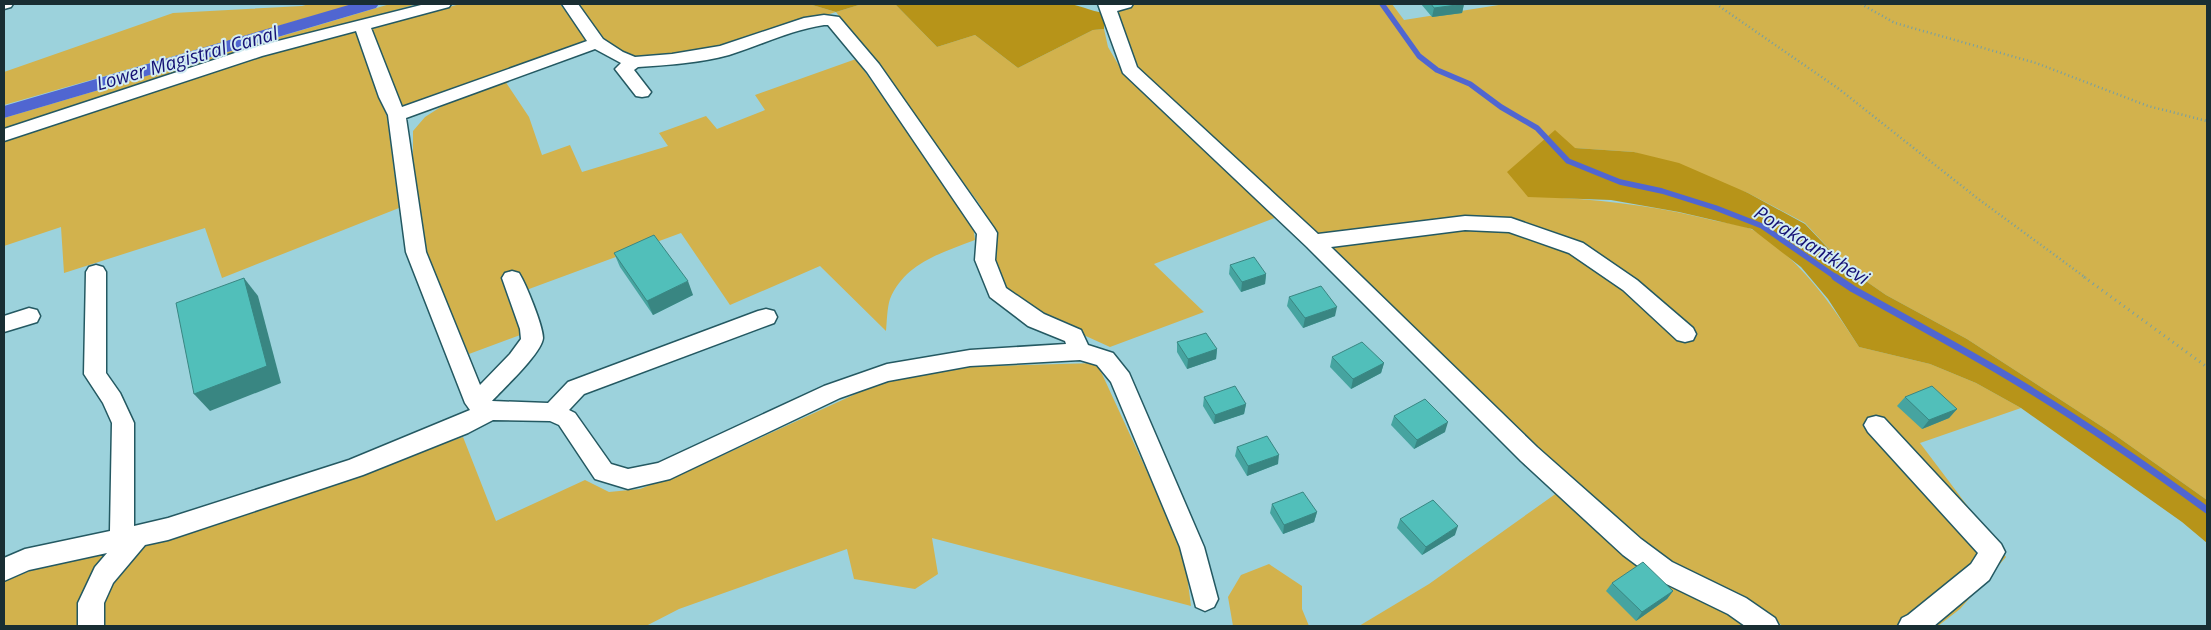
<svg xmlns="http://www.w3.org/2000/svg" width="2211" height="630" viewBox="0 0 2211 630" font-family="'Open Sans',sans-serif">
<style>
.green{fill:#d2b24d}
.forest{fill:#b79419}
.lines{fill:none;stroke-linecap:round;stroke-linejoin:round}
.stream-far1{stroke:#5066d1;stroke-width:5.5}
.stream{stroke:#5066d1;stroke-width:7}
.canal{fill:#5066d1;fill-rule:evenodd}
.minor-casing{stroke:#245962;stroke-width:3}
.path-far1{stroke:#739fa7;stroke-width:2.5;stroke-dasharray:1 3;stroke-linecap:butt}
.path{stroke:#739fa7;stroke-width:3;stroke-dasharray:1 4.5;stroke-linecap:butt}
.minor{fill:#fff;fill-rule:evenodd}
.wall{fill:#46a4a0}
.shaded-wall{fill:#398682}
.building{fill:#51bfba;stroke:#398682}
.labels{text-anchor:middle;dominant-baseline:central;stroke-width:4;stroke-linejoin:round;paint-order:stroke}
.water-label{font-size:19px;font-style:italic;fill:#151275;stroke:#d3edf3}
</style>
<rect width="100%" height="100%" fill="#9cd2dc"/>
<!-- green -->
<g class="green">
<path d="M309,4H355L4,105V72L173,13L302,6Z"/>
<path d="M390,4H417L353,22L387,117L399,208L222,278L205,228L64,273L61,227L4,246V118Z"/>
<path d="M460,4H560L588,40L403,106L396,98L372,29Z"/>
<path d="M578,4H809L836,12L862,4H895L937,47L975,35L1018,68L1093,30L1104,29L1108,47L1125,76L1277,217L1154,264L1204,312L1110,347L1046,318L1011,295L1000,282L995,257L997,233L978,202L836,12L726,47L688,53L639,57L620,54L606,41Z"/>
<path d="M1111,4H1392L1404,20L1505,4H2207V500L2115,435L1967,339L1886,295L1847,268L1805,223L1748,193L1634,152L1575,148L1562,198C1615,201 1665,208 1716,221C1727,223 1743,225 1753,230C1800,259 1830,302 1859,347L1930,364L1976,383L2021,408L1920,443L2006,557L1960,609L1938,626H1783L1729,590L1672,566L1639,542L1525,438L1389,306L1334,249L1289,210L1134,66Z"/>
<path d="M856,59L973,226L975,240C941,253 905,263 890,299C887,308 887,321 886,331L820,266L730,305L681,233L507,297L523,334L469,354L422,250L413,174V131L425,117L450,101L505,81L529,117L542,155L570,145L582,172L668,146L659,133L706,116L717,129L765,110L755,95Z"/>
<path d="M1097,363L1184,552L1191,606L932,538L938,574L915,589L854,579L847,549L679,609L646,626H4V581L40,567L226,518L463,437L496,521L585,480L609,492L640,489L708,462L888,379L957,367Z"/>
<path d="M1561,490L1747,626H1359L1429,584Z"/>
<path d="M1269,564L1302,586V609L1309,626H1233L1228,597L1241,575Z"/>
</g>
<!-- forest -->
<g class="forest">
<path d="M809,4H862L836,12Z"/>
<path d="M895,4H1053L1056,5C1078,1 1084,11 1105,13L1104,29L1093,30L1018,68L975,35L937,47Z"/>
<path d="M1555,130L1575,148L1634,152L1679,163L1748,193L1805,224L1847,268L1886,295L1967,339L2115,435L2207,500V543L2182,522L2021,408L1976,383L1930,364L1859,347L1828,299L1801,267L1752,229L1679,212L1611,200L1528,197L1507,172Z"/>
</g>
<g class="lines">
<!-- stream-far1 -->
<path class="stream-far1" d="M1382,4L1419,56L1437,70L1470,84L1501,107L1537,128L1568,161L1620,182L1662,191L1716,208L1762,226L1837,278"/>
<!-- stream -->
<path class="stream" d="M1835,277L1853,289C1902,316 1951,343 1999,371C2070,413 2140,461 2207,510"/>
<!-- canal -->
<path class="canal" d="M352,4H379L376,8L4,118V106Z"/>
<!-- minor casing -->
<g class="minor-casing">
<g id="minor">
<path d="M4,4H13L11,7L4,9Z"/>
<path d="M425,4H451L449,7L371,28L402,107L587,41L562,4H578L603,39L623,52L635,57L672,54L720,46L804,18L824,15L839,17L879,64L994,228L997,233L995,260L1006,288L1044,314L1081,330L1088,345L1113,353L1129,373L1204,547L1218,599L1214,607L1205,611L1196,607L1180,547L1111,382L1097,365L1080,360L970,366L888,381L840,398L670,479L628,489L595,479L559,425L550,421L493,420L468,433L363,475L168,540L145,545L113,583L104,603V626H78V603L95,567L107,553L29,570L4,581V558L25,549L110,531L112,423L103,403L84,374L86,272L89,267L96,265L103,267L106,272V373L120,393L134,423V526L168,518L349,460L470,410L465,403L406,252L388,115L379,97L356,31L262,56L4,141V129L250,48ZM824,25H828L867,72L977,234L975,260L990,297L1028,326L1065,341L1066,344L970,350L887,364L824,386L658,463L628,469L611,464L575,413L569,410L584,394L774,323L777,317L774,311L766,309L758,311L568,382L548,403L492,401C503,389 542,353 543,338C543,326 526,284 519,273L512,271L505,273L502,278L520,329L521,339L510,354L480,385L426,252L406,118L595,49L621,63L615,69L636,96L642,97L648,96L651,92L634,70L638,67C667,65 700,63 729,55C761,45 791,30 824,25Z"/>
<path d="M1098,4H1133L1131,7L1117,11L1137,67L1318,234L1465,216L1511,218L1583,243L1637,280L1693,328L1696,334L1693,340L1685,342L1677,340L1623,290L1569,253L1509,232L1465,230L1331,247L1537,447L1641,539L1672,562L1746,598L1775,618L1779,626H1745L1728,614L1654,578L1623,555L1521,461L1307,247L1123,73Z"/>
<path d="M29,308L37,310L40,316L37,322L4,332V316Z"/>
<path d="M1876,416L1884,418L2001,544L2005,552L1989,580L1934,626H1898L1902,618L1908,615L1971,564L1978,553L1868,432L1864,425L1868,418Z"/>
</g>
</g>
<!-- path-far1 -->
<g class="path-far1">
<path d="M1716,4L1839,89L1977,198L2086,278"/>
<path d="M1861,4L1895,23L2036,63L2148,106L2207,121"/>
</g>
<!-- path -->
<path class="path" d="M2084,277L2207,367"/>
<!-- minor -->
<use href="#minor" class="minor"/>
</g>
<!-- wall -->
<g class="wall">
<path d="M1421,4H1464L1462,13L1432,17Z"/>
<path d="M614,253L693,295L653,315L620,267Z"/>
<path d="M1230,265L1266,274L1265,284L1241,292L1229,274Z"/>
<path d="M1289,297L1335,316L1303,328L1287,306Z"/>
<path d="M1177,342L1217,349L1216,359L1187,369L1177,352Z"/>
<path d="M1332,357L1384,363L1381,373L1351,389L1330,367Z"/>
<path d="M1204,397L1246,404L1244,414L1214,424L1203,406Z"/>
<path d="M1905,397L1957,409L1949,418L1922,429L1897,406Z"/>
<path d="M1394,416L1445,432L1414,449L1391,425Z"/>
<path d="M1237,447L1278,464L1247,476L1235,456Z"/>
<path d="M1272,504L1317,512L1314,522L1283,534L1270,513Z"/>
<path d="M1400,519L1455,535L1422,555L1397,528Z"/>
<path d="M1612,583L1673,591L1667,599L1636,621L1606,591Z"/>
</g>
<!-- shaded-wall -->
<g class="shaded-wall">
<path d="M1464,4L1462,13L1432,17L1434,8Z"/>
<path d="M1266,274L1265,284L1241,292L1242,282Z"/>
<path d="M244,278L258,296L281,383L210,411L194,394Z"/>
<path d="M688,281L693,295L653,315L647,301Z"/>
<path d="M1337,307L1335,316L1303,328L1305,318Z"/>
<path d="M1217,349L1216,359L1187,369L1188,359Z"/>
<path d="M1384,363L1381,373L1351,389L1353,379Z"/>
<path d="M1246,404L1244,414L1214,424L1215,415Z"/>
<path d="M1957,409L1949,418L1922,429L1929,420Z"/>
<path d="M1448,422L1445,432L1414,449L1417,440Z"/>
<path d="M1279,455L1278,464L1247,476L1248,466Z"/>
<path d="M1317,512L1314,522L1283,534L1284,525Z"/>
<path d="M1458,526L1455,535L1422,555L1426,547Z"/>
<path d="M1673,591L1667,599L1636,621L1642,612Z"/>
</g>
<!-- building -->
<g class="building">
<path d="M1431,4H1464L1434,8Z"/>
<path d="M654,235L688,281L647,301L614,253Z"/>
<path d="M1254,257L1266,274L1242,282L1230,265Z"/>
<path d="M244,278L267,366L194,394L176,303Z"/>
<path d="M1321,286L1337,307L1305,318L1289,297Z"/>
<path d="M1206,333L1217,349L1188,359L1177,342Z"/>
<path d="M1362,342L1384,363L1353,379L1332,357Z"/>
<path d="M1235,386L1246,404L1215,415L1204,397Z"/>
<path d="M1932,386L1957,409L1929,420L1905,397Z"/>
<path d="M1425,399L1448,422L1417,440L1394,416Z"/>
<path d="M1267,436L1279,455L1248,466L1237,447Z"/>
<path d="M1303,492L1317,512L1284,525L1272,504Z"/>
<path d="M1433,500L1458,526L1426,547L1400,519Z"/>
<path d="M1643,562L1673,591L1642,612L1612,583Z"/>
</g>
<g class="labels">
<!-- water labels -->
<g class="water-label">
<text transform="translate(187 58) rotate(-16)">Lower Magistral Canal</text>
<text transform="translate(1812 245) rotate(32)">Porakaantkhevi</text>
</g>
</g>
<!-- border -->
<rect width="2211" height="630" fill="none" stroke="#192e33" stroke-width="10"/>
</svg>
